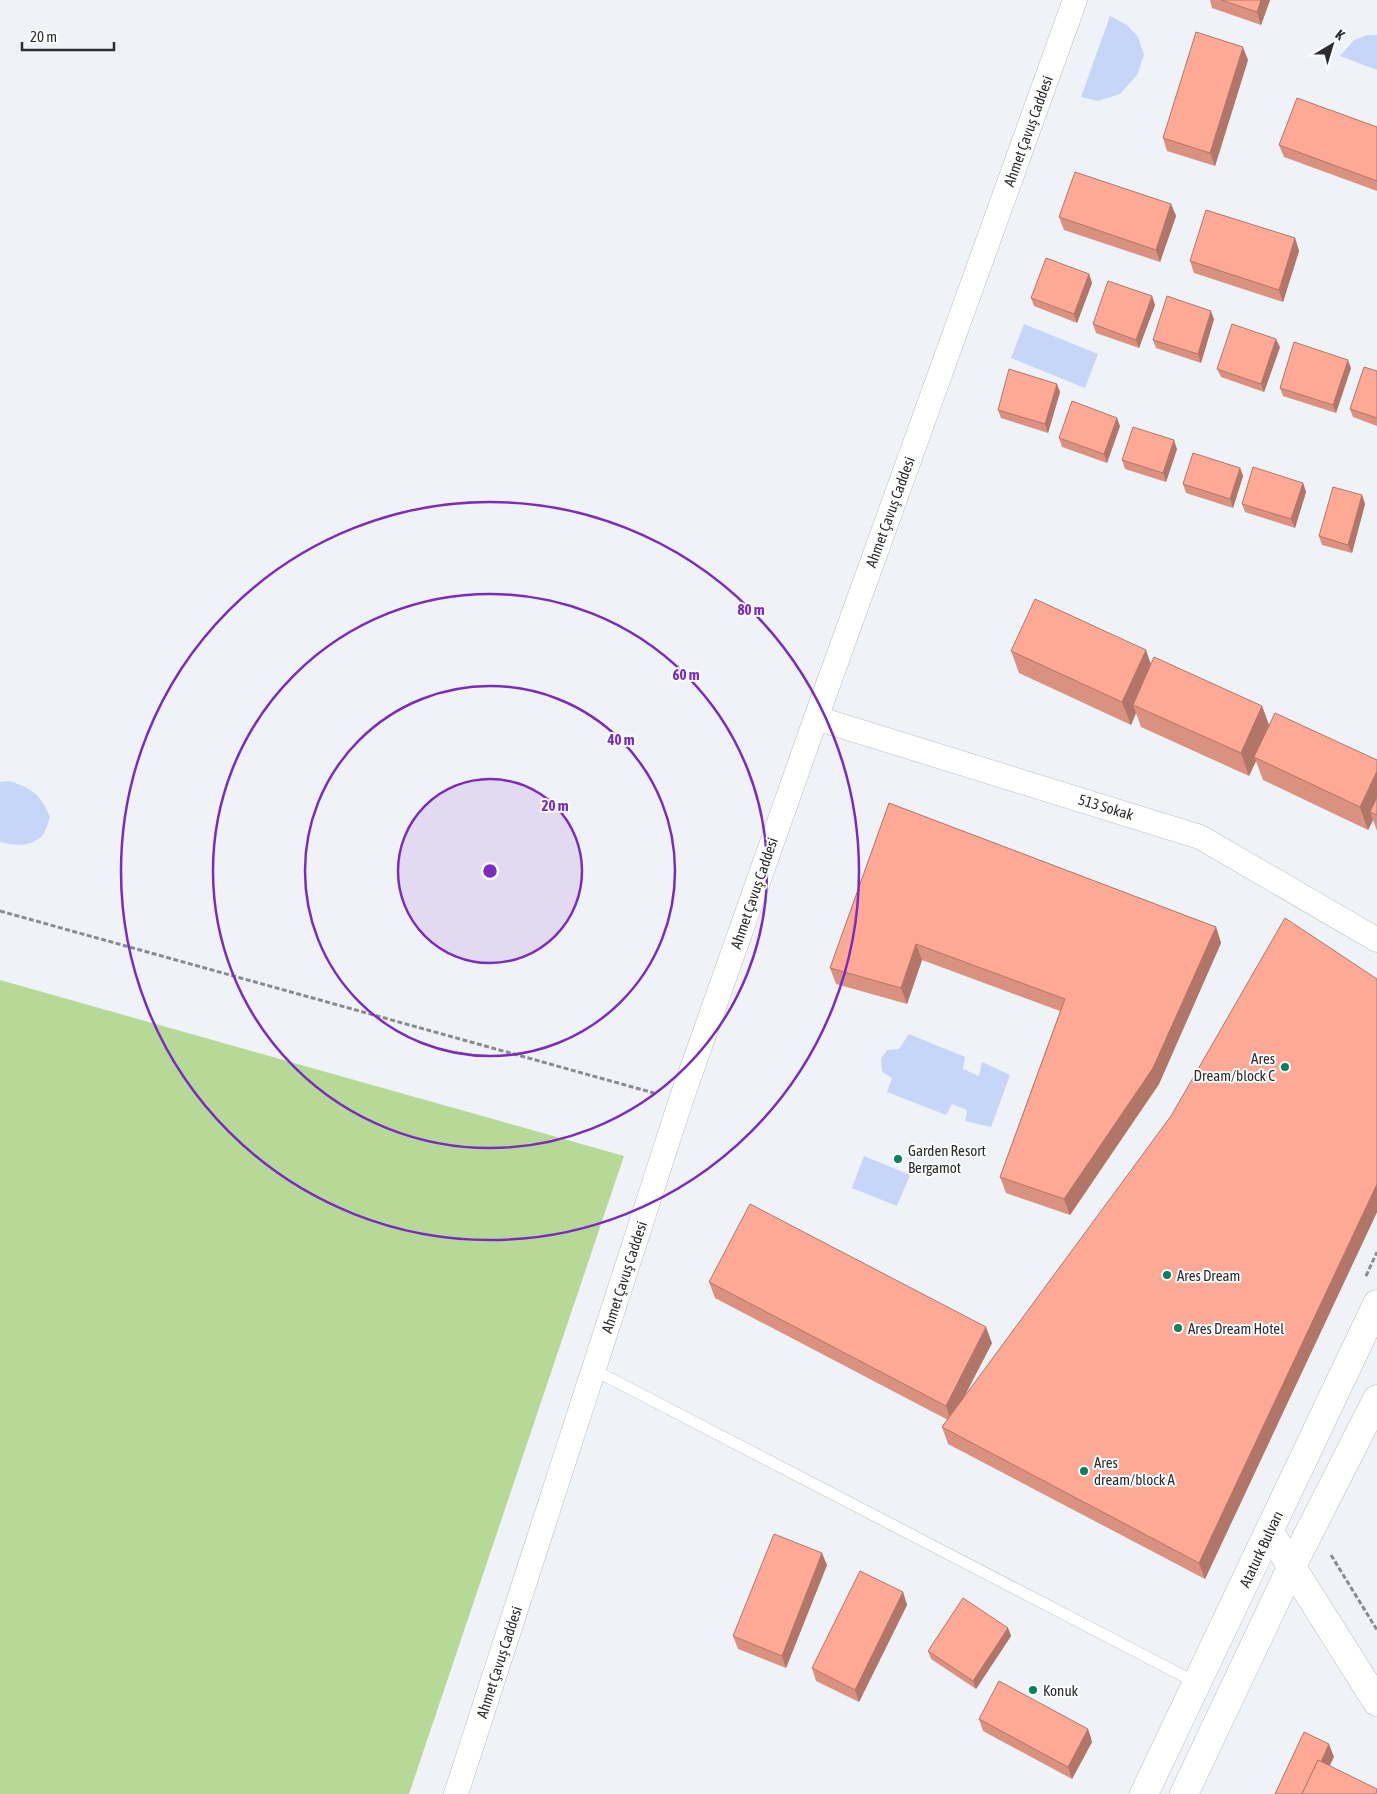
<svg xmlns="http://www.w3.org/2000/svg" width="1377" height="1794" viewBox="0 0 1377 1794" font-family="'Asap Condensed',sans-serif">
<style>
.green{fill:#b7d998}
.water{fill:#c5d6f9}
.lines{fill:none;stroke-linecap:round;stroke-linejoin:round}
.service-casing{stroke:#b9bcc2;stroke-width:12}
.minor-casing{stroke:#b9bcc2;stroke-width:25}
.tertiary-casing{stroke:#b9bcc2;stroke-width:29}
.secondary-casing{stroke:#b9bcc2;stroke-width:29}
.path{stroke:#898c8f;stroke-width:3;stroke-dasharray:5 2.5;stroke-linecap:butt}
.service{stroke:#fff;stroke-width:11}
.minor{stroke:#fff;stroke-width:24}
.tertiary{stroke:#fff;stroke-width:28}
.secondary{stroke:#fff;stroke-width:28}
.wall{fill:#da9180}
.shaded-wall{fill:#b17668}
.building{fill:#fda995;stroke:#b17668}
.ring{fill:none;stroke:#7b2cbf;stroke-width:2.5}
.poi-dot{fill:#038161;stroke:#fff;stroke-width:2}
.labels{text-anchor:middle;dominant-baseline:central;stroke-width:4;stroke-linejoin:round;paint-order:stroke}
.street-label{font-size:15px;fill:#2c2d2f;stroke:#fff}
.poi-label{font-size:15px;fill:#2c2d2f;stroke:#fff;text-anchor:start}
.centre{fill:#7b2cbf;stroke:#fff;stroke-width:2.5}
.ring-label{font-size:15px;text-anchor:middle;font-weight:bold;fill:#7b2cbf;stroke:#fff;stroke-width:4;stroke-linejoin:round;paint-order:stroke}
</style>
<rect width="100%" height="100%" fill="#eff3f8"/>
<!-- green -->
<path class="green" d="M0,980L624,1156L409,1794H0Z"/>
<!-- water -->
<g class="water">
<path d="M1110,16L1127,25L1138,37L1144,55L1137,75L1120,94L1098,101L1081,97Z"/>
<path d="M1368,35H1377V70L1340,56L1354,40Z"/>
<path d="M1024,324L1098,354L1085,388L1011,358Z"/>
<path d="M9,781C32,788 41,795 50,817C48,823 46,831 42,836C31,847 14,846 0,842V782Z"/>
<path d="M909,1034L965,1057L963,1069L979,1076L982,1062L1010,1075L991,1127L965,1121L967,1110L952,1104L946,1115L887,1092L892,1078L882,1072L881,1059L887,1050L899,1049Z"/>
<path d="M864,1156L910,1175L897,1206L852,1188Z"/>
</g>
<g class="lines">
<!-- service casing -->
<g class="service-casing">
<path id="service" d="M594,1370L1197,1683"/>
</g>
<!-- minor casing -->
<g class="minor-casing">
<g id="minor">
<path d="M816,718L1200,837L1377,940"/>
<path d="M456,1794L681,1100L816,718L1075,0"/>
</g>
</g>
<!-- tertiary casing -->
<g class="tertiary-casing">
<path id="tertiary" d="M1269,1531L1377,1702"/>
</g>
<!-- secondary casing -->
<g class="secondary-casing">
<g id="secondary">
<path d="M1144,1794L1377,1304"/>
<path d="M1184,1794L1292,1566L1377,1399"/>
</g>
</g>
<!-- path -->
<g class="path">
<path d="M0,911L654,1093"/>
<path d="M1366,1276L1377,1252"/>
<path d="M1331,1555L1377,1630"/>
</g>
<!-- service -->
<use href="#service" class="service"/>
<!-- minor -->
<use href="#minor" class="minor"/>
<!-- tertiary -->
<use href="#tertiary" class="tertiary"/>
<!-- secondary -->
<use href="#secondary" class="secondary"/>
</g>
<!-- wall -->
<g class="wall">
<path d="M1210,0H1270L1261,25L1212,8Z"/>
<path d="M1248,60L1215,166L1167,151L1163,138Z"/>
<path d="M1377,127V191L1284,157L1279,145Z"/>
<path d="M1171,204L1176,216L1160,262L1064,230L1059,217Z"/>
<path d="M1295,238L1299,251L1283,302L1194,273L1190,261Z"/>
<path d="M1089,274L1092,283L1077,323L1034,306L1031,298Z"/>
<path d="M1152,296L1155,305L1139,348L1096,333L1093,324Z"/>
<path d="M1214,319L1201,363L1156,348L1153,340Z"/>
<path d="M1280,347L1264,392L1221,377L1217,369Z"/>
<path d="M1351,368L1336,413L1283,396L1280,388Z"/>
<path d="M1377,371V426L1353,417L1350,409Z"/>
<path d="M1060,392L1048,433L1001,418L998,410Z"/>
<path d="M1120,426L1107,463L1062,447L1059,438Z"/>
<path d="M1177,449L1166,482L1125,469L1122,460Z"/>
<path d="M1240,468L1243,476L1233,508L1186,493L1183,484Z"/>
<path d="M1303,483L1306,492L1295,528L1245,512L1242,504Z"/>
<path d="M1362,495L1365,504L1352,553L1322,545L1319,536Z"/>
<path d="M1011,651L1151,664L1262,706L1269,725L1377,760V831L1373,820L1368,830L1263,780L1256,761L1249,776L1141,727L1136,713L1131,725L1019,673Z"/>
<path d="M889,803L1216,927L1221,943L1159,1084L1070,1215L1006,1193L1000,1177L1060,1011L922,960L907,1004L836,984L830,968Z"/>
<path d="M1377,979V1212L1205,1579L948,1444L942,1427L948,1420L715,1298L709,1282L992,1343L963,1399Z"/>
<path d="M827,1565L786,1668L738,1649L733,1636Z"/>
<path d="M903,1592L907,1605L859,1702L816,1681L812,1668Z"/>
<path d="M1008,1628L1011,1636L976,1689L931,1659L928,1651Z"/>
<path d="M979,1719L1088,1729L1092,1742L1072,1779L983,1731Z"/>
</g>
<!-- shaded-wall -->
<g class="shaded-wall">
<path d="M1261,0H1270L1261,25L1257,12Z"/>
<path d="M1243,47L1248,60L1215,166L1210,153Z"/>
<path d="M1171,204L1176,216L1160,262L1156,250Z"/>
<path d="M1295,238L1299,251L1283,302L1279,290Z"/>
<path d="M1089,274L1092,283L1077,323L1074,314Z"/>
<path d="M1152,296L1155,305L1139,348L1136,340Z"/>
<path d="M1211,311L1214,319L1201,363L1198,354Z"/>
<path d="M1276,339L1280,347L1264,392L1261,384Z"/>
<path d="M1348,360L1351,368L1336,413L1333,405Z"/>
<path d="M1057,384L1060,392L1048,433L1045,424Z"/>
<path d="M1117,418L1120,426L1107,463L1104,454Z"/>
<path d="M1174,440L1177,449L1166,482L1163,473Z"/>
<path d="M1240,468L1243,476L1233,508L1230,499Z"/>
<path d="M1303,483L1306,492L1295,528L1291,519Z"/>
<path d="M1362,495L1365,504L1352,553L1348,545Z"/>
<path d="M1146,650L1154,673L1133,705L1136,713L1131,725L1122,702Z"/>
<path d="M1262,706L1270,728L1254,757L1256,761L1249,776L1241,753Z"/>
<path d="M1377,771V811L1370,812L1373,820L1368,830L1360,807Z"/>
<path d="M1216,927L1221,943L1159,1084L1070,1215L1064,1199Z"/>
<path d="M916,944L922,960L907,1004L901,988Z"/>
<path d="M1377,1184V1212L1205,1579L1199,1563Z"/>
<path d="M986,1327L992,1343L951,1422L946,1406Z"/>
<path d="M822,1553L827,1565L786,1668L782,1656Z"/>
<path d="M903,1592L907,1605L859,1702L855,1690Z"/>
<path d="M1008,1628L1011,1636L976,1689L973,1681Z"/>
<path d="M1088,1729L1092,1742L1072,1779L1068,1767Z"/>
<path d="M1329,1744L1334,1757L1316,1794H1305Z"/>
</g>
<!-- building -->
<g class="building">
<path d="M1221,0H1261L1257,12Z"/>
<path d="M1196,32L1243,47L1210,153L1163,138Z"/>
<path d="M1297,98L1377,127V181L1279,145Z"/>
<path d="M1075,172L1171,204L1156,250L1059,217Z"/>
<path d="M1206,210L1295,238L1279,290L1190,261Z"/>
<path d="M1046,258L1089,274L1074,314L1031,298Z"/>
<path d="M1108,281L1152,296L1136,340L1093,324Z"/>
<path d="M1167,296L1211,311L1198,354L1153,340Z"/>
<path d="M1232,324L1276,339L1261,384L1217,369Z"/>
<path d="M1294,342L1348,360L1333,405L1280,388Z"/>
<path d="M1364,367L1377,371V418L1350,409Z"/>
<path d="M1009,369L1057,384L1045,424L998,410Z"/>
<path d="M1072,401L1117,418L1104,454L1059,438Z"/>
<path d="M1133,427L1174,440L1163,473L1122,460Z"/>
<path d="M1193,453L1240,468L1230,499L1183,484Z"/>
<path d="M1253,467L1303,483L1291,519L1242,504Z"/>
<path d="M1333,487L1362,495L1348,545L1319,536Z"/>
<path d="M1035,599L1146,650L1122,702L1011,651Z"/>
<path d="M1154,657L1262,706L1241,753L1133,705Z"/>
<path d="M1275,713L1377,760V771L1360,807L1254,757Z"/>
<path d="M1377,797V815L1370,812Z"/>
<path d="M889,803L1216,927L1153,1068L1064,1199L1000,1177L1065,999L916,944L901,988L830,968Z"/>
<path d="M1285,918L1377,979V1184L1199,1563L942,1427L1171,1116Z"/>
<path d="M750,1204L986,1327L946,1406L709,1282Z"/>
<path d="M774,1534L822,1553L782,1656L733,1636Z"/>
<path d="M860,1571L903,1592L855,1690L812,1668Z"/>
<path d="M963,1598L1008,1628L973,1681L928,1651Z"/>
<path d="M999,1681L1088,1729L1068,1767L979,1719Z"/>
<path d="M1304,1732L1329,1744L1321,1762L1318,1760L1302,1794H1275Z"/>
<path d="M1318,1760L1377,1789L1376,1794H1302Z"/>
</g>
<!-- distance rings -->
<circle cx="490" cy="871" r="92" fill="#7b2cbf" fill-opacity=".12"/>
<g class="ring">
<circle cx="490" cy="871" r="92"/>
<circle cx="490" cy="871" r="185"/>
<circle cx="490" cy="871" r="277"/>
<circle cx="490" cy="871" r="369"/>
</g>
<!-- markers -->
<g class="poi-dot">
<circle cx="1285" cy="1067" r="5"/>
<circle cx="898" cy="1159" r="5"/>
<circle cx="1167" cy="1275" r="5"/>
<circle cx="1178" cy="1328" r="5"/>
<circle cx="1084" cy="1471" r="5"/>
<circle cx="1033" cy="1690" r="5"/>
</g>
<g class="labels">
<!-- street labels -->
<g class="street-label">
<text transform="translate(1028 131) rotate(-70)">Ahmet Çavuş Caddesi</text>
<text transform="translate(890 512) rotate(-70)">Ahmet Çavuş Caddesi</text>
<text transform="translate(1106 807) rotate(17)">513 Sokak</text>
<text transform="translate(754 893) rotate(-71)">Ahmet Çavuş Caddesi</text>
<text transform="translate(624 1277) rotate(-72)">Ahmet Çavuş Caddesi</text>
<text transform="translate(1261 1549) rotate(-65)">Ataturk Bulvarı</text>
<text transform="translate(499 1662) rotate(-72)">Ahmet Çavuş Caddesi</text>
</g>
<!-- poi labels -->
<g class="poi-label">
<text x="1275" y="1058" text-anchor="end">Ares<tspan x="1275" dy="17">Dream/block C</tspan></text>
<text x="908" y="1150">Garden Resort<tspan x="908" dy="17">Bergamot</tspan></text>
<text x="1177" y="1275">Ares Dream</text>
<text x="1188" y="1328">Ares Dream Hotel</text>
<text x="1094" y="1462">Ares<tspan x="1094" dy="17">dream/block A</tspan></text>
<text x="1043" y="1690">Konuk</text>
</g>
</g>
<circle cx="490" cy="871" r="8" class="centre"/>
<g class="ring-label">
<text x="751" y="615">80 m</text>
<text x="686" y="680">60 m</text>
<text x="621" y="745">40 m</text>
<text x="555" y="811">20 m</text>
</g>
<!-- north arrow -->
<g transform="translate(1332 45) rotate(38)" stroke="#ffffff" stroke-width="4" paint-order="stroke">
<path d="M0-4L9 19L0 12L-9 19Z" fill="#2c2d2f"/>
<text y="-8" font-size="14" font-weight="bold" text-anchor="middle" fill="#2c2d2f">K</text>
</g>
<!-- scale -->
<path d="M22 42v8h92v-8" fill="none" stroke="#2c2d2f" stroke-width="2.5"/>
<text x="30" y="42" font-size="15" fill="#2c2d2f" stroke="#ffffff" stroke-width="4" paint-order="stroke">20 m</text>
</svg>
